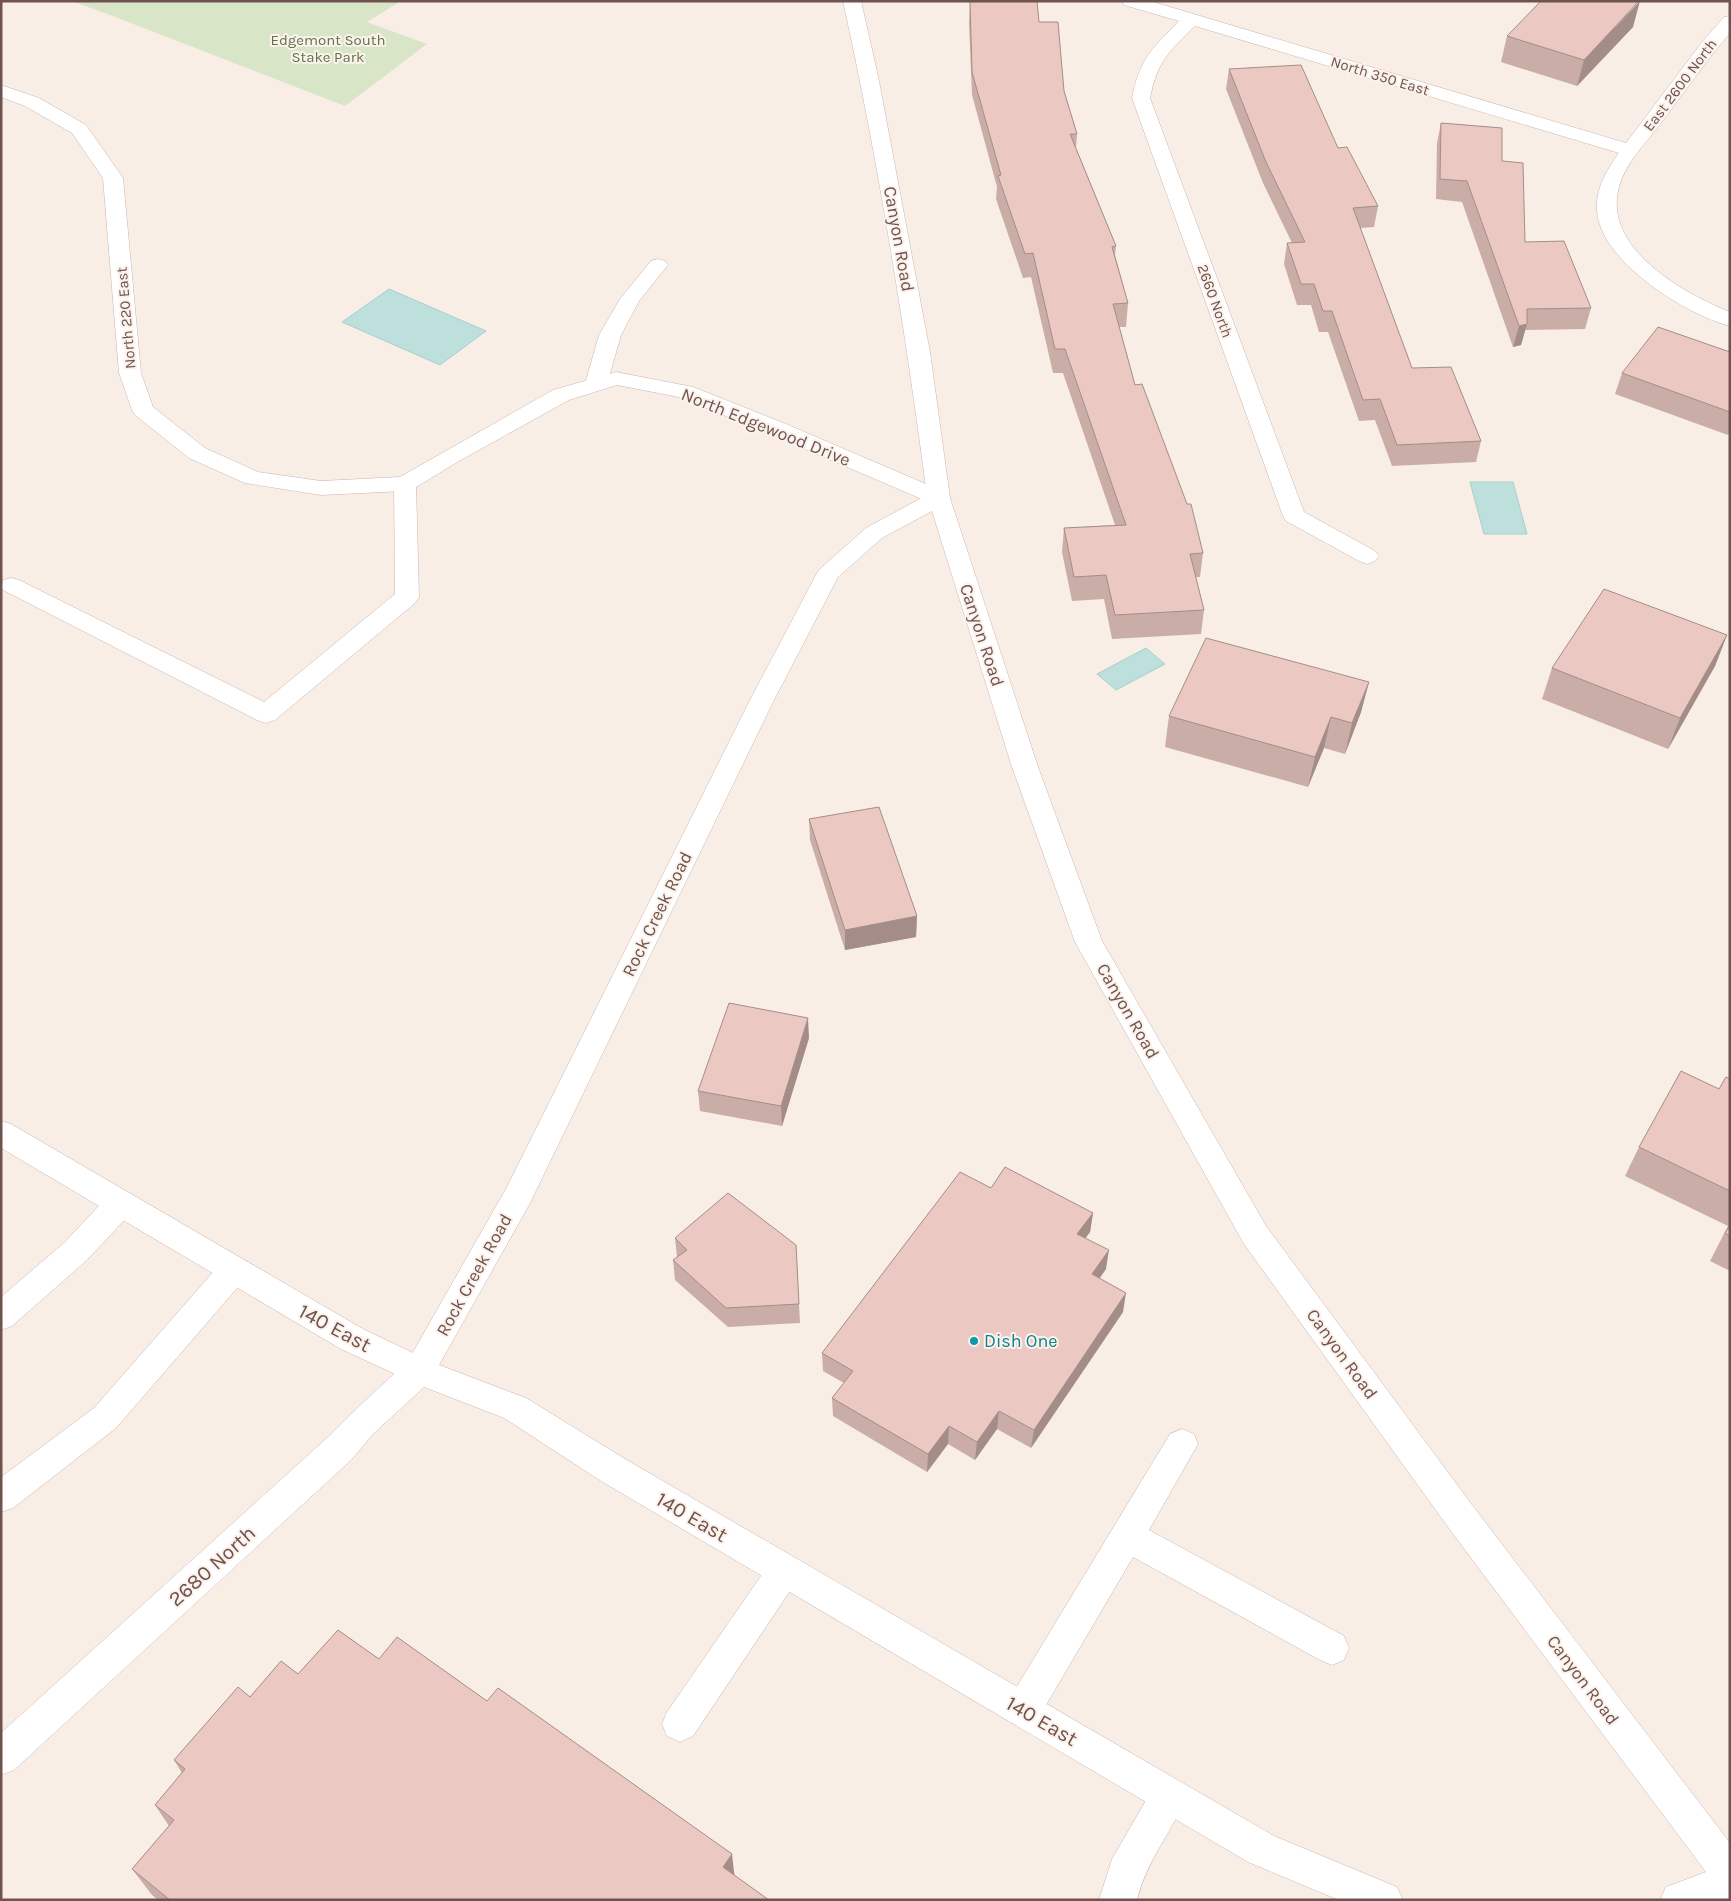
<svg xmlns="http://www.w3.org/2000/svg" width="1731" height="1901" viewBox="0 0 1731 1901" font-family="Karla,sans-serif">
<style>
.green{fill:#d9e5c7}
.water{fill:#bee0dd;stroke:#a5d0cd}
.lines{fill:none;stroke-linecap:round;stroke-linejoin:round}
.lane-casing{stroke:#c9b5ae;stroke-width:1}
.street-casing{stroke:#c9b5ae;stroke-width:1}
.secondary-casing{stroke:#cdb6af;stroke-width:1}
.lane{fill:#fff;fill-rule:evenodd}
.street{fill:#fff;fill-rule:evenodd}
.secondary{fill:#fff;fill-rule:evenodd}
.wall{fill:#caada7}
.shaded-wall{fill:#a48d88}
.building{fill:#ebc9c2;stroke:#a48d88}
.culture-dot{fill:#0f9aa8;stroke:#fcf2ec;stroke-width:2}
.labels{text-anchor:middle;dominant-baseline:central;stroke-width:4;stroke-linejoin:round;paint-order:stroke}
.far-park-label{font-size:15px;fill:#5e7349;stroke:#fcf2ec}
.far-street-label{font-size:15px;fill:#6f534f;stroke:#fcf2ec}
.street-label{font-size:18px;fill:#6f534f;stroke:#fcf2ec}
.culture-label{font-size:18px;fill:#0d838f;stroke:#fcf2ec;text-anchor:start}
.near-street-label{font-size:21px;fill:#6f534f;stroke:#fcf2ec}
</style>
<rect width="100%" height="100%" fill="#f9eee6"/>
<!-- green -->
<path class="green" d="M71,1H401L367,22L427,44L345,106L110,15Z"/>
<!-- water -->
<g class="water">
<path d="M389,289L486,331L440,365L342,322Z"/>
<path d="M1470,482H1513L1527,534H1484Z"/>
<path d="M1146,648L1165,664L1116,690L1097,674Z"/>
</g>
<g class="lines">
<!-- lane casing -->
<g class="lane-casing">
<g id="lane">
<path d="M658,259L665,261L668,265L639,301L621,335L607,384L604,389L596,391L588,389L585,384L599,335L620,299L651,261Z"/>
<path d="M405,477L413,479L416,484L419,597L415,603L275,720L266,723L257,720L1,589L3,580L11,578L19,580L264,702L395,594L394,484L397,479Z"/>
<path d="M120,1191L131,1195L135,1204L131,1213L87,1260L12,1326L1,1330V1297L65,1242L109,1195Z"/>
<path d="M233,1258L244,1262L248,1271L244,1280L116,1428L13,1508L1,1512V1477L94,1408L222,1262Z"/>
<path d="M1182,1429L1194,1434L1198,1444L1149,1530L1344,1636L1349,1648L1344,1660L1332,1665L1320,1660L1133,1557L1036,1722L1023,1727L1010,1722L1005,1710L1010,1698L1170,1434Z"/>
<path d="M784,1555L796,1560L801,1571L796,1582L693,1736L680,1742L667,1736L662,1724L667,1712L772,1560Z"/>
<path d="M1169,1778L1182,1783L1187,1796C1172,1832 1146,1861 1137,1900H1099L1112,1859L1156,1783Z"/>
</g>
</g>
<!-- street casing -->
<g class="street-casing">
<g id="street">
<path d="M1121,1H1150L1626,143L1703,41L1724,17L1730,16V33C1705,62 1684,93 1661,123C1646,143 1626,162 1619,187C1602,248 1683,293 1730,312V326C1686,315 1598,260 1597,209C1596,187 1607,170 1619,153L1195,26C1168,53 1158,60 1150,98L1304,512L1375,551L1379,556L1375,561L1367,564L1359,561L1286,521L1283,516L1132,98C1140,58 1152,49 1179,21L1124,5Z"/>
<path d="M1,85L39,98L86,125L123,178L141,373L153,407L205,448L258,472L321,481L400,477L553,390L616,372L693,387L786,424L947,493L950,498L947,503L939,505L931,503L770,434L679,397L617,385L569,400L459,461L413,489L405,491L321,495L245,483L189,458L135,415L132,410L119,373L103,178L72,133L25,106L1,97Z"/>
<path d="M1,1121L11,1124L363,1329L430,1361L435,1371L430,1381L419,1385L341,1349L1,1148Z"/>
</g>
</g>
<!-- secondary casing -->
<g class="secondary-casing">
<path id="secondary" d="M843,1H861L878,76L930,352L950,498L1038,767L1102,941L1266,1226L1472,1505L1730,1843V1900H1660L1666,1887L1706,1872L1448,1527L1244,1244L1075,942L1012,767L932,511L882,538L838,577L773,702L529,1205L439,1365L526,1398L625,1459L1274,1836L1397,1887L1403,1900H1339L1248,1862L601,1481L504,1418L424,1387L373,1434L351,1460L14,1770L1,1775V1733L327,1438L351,1414L408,1361L507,1187L749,702L817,573L821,568L866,528L927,495C905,329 879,164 843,1Z"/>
</g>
<!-- lane -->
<use href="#lane" class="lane"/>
<!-- street -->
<use href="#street" class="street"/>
<!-- secondary -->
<use href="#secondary" class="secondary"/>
</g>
<!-- wall -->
<g class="wall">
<path d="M970,1L1039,22L1064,91L1077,134L1076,148L1116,246L1115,255L1128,303L1126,327H1119L1135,385L1203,553L1200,577H1196L1204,610L1201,634L1112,639L1104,599L1072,601L1062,552L1064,528L1115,525L1063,373H1053L1031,277L1023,278L996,199L997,187L972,95L969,23Z"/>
<path d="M1633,27L1577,86L1501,62L1507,36Z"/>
<path d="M1229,69L1338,148L1378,206L1374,227L1360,228L1412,368L1481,441L1476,462L1392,466L1375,420L1359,421L1328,332H1319L1311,305H1297L1284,264L1287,243H1292L1263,183L1226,89Z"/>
<path d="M1441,123L1502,161L1525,242L1591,308L1585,329L1525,330L1521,345L1513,347L1462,202L1436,199L1437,143Z"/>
<path d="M1730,352V433L1728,435L1615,394L1622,373Z"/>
<path d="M1727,635L1715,666L1668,749L1542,699L1552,668Z"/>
<path d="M1369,682L1361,712L1345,754L1324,748L1308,787L1165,747L1169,716Z"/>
<path d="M809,819L917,916L916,937L845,950L810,840Z"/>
<path d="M809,1038L782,1126L700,1111L698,1091Z"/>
<path d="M1730,1079V1271L1710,1261L1728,1226L1625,1176L1639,1147L1719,1089Z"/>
<path d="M991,1188L1093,1213L1090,1232L1085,1238L1106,1269L1099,1279L1123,1312L1031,1448L997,1429L975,1460L948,1444L927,1472L833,1416L832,1398L844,1383L823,1371L822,1353Z"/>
<path d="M675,1238L796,1245L800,1323L728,1327L675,1280L673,1260L677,1257Z"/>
<path d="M379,1659L487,1701L769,1900H158L152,1895L132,1869L169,1826L155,1805L182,1773L174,1760L250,1697L298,1674Z"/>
</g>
<!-- shaded-wall -->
<g class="shaded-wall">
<path d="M1640,1L1633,27L1577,86L1584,60Z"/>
<path d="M1527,324L1521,345L1513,347L1519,326Z"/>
<path d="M1727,635L1715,666L1668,749L1680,718Z"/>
<path d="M1369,682L1361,712L1345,754L1352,723Z"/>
<path d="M1331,717L1324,748L1308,787L1315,757Z"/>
<path d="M917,916L916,937L845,950V930Z"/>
<path d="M808,1018L809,1038L782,1126L781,1106Z"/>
<path d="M1093,1213L1090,1232L1075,1253L1077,1234Z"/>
<path d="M1109,1250L1106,1269L1089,1293L1092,1274Z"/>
<path d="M1126,1293L1123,1312L1031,1448L1034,1430Z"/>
<path d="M999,1411L997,1429L975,1460L977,1442Z"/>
<path d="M949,1426L948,1444L927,1472L928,1454Z"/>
<path d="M732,1854L735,1880L723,1867Z"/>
</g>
<!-- building -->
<g class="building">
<path d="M970,1H1037L1039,22H1058L1064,91L1077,134H1070L1116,246L1112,247L1128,303L1113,304L1135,385L1142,384L1187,504H1191L1203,553L1190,554L1204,610L1115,615L1106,575L1074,577L1064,528L1126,525L1065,349H1055L1033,253L1025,254L998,176L1001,175L972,72Z"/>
<path d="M1541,1H1639L1584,60L1507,36Z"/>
<path d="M1301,65L1338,148L1347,147L1378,206L1353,208L1412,368L1451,367L1481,441L1397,445L1380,399L1363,400L1332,311H1323L1314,284H1301L1287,243L1305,242L1266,162L1229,69Z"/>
<path d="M1441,123L1502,128V161L1523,163L1525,242L1564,241L1591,308L1527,309V324L1519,326L1467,181L1440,179Z"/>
<path d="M1658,327L1730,352V412L1622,373Z"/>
<path d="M1604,589L1727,635L1680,718L1552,668Z"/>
<path d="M1206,638L1369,682L1352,723L1331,717L1315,757L1169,716Z"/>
<path d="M879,807L917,916L845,930L809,819Z"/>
<path d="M729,1003L808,1018L781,1106L698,1091Z"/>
<path d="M1681,1071L1719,1089L1726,1077L1730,1079V1191L1639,1147Z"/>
<path d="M1005,1167L1093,1213L1077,1234L1109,1250L1092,1274L1126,1293L1034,1430L999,1411L977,1442L949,1426L928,1454L832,1398L853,1371L822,1353L960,1172L991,1188Z"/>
<path d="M728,1193L796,1245L799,1304L726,1308L673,1260L687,1250L675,1238Z"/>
<path d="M1730,1225V1236L1725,1233Z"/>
<path d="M338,1630L379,1659L397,1637L487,1701L498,1688L732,1854L723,1867L769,1900H170L132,1869L174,1820L155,1805L185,1769L174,1760L238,1687L250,1697L281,1661L298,1674Z"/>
</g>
<!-- markers -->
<circle class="culture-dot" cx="974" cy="1341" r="5"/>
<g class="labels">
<!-- far-park labels -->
<g class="far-park-label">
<text x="328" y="40">Edgemont South<tspan x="328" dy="17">Stake Park</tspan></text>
</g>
<!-- far-street labels -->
<g class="far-street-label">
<text transform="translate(1380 76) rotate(17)">North 350 East</text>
<text transform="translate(1680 85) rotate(-53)">East 2600 North</text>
<text transform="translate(1215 301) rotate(70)">2660 North</text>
<text transform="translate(126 318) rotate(-95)">North 220 East</text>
</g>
<!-- street labels -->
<g class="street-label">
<text transform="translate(899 239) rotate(80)">Canyon Road</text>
<text transform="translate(766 427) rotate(22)">North Edgewood Drive</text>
<text transform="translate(982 635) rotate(72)">Canyon Road</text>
<text transform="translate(657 914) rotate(-64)">Rock Creek Road</text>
<text transform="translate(1128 1011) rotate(60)">Canyon Road</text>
<text transform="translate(474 1275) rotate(-61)">Rock Creek Road</text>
<text transform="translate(1342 1354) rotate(54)">Canyon Road</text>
<text transform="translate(1583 1680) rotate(53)">Canyon Road</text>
</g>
<!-- culture labels -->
<g class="culture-label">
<text x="984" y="1341">Dish One</text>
</g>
<!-- near-street labels -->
<g class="near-street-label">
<text transform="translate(335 1328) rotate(28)">140 East</text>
<text transform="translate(692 1517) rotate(30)">140 East</text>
<text transform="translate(212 1566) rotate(-42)">2680 North</text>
<text transform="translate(1042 1721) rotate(30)">140 East</text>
</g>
</g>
<!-- border -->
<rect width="1731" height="1901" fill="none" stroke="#6f534f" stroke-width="5"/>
</svg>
